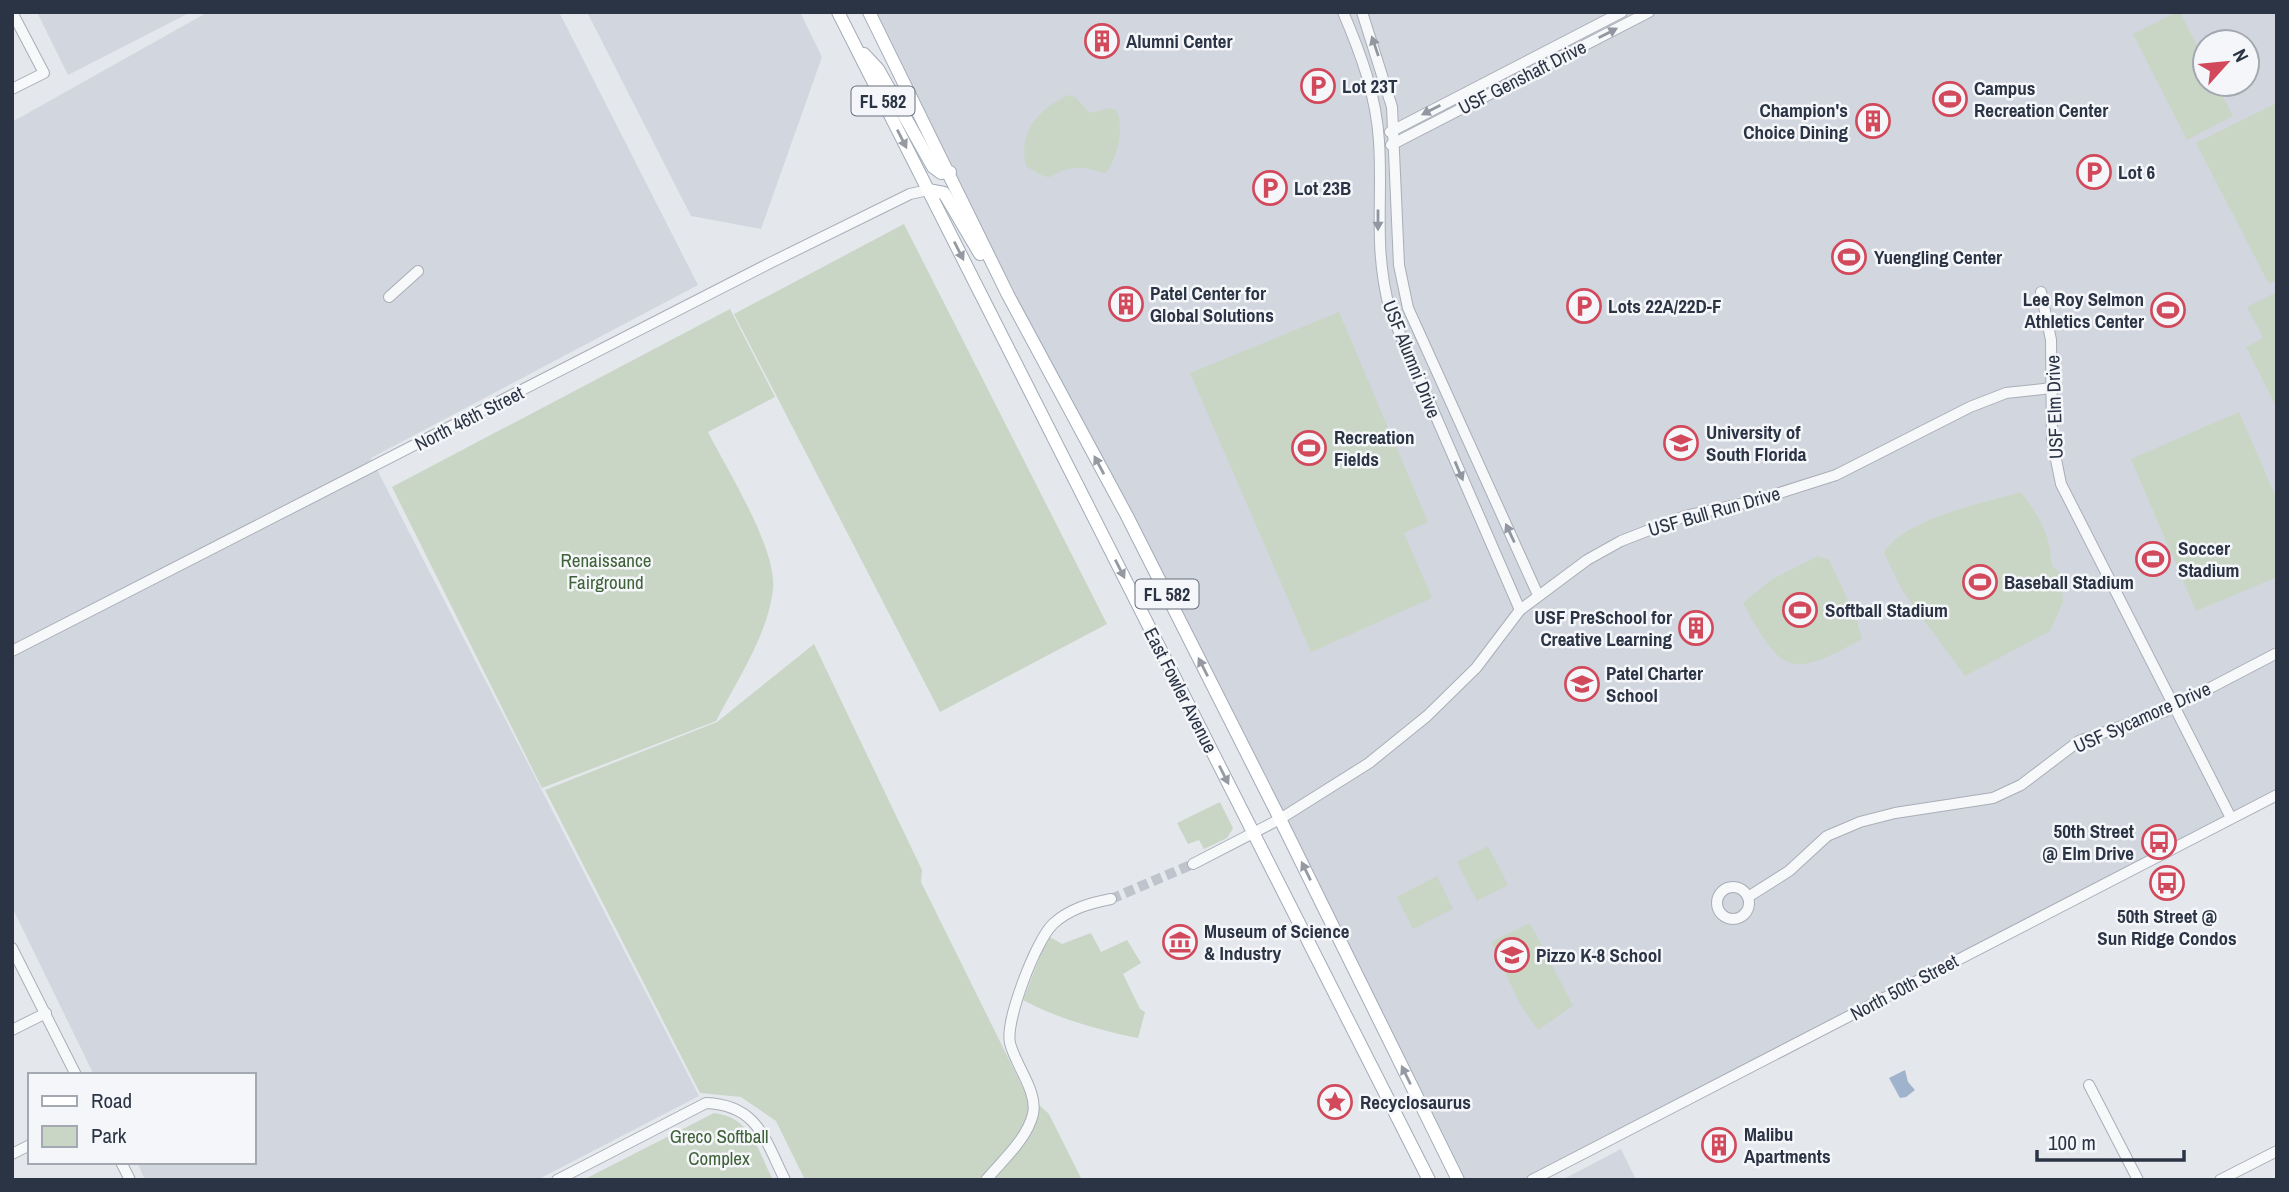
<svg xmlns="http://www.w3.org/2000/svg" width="2289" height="1192" viewBox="0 0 2289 1192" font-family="'Archivo Narrow',sans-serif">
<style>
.built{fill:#d2d6de;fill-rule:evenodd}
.green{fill:#c9d6c5}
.water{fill:#9fb4cc}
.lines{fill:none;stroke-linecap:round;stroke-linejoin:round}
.minor-tunnel{stroke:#bfc3cb;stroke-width:10;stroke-dasharray:10 5;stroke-linecap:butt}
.minor-casing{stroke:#a9aeb7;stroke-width:12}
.major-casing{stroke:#a3abb8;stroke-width:14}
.minor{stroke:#f7f8fa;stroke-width:10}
.major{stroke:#fff;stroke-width:12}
.oneway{fill:#9196a0}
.oneway2{fill:#959aa2}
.labels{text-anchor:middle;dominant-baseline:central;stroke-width:5;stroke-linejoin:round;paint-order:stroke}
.shield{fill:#f4f6f9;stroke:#676e7b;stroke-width:2}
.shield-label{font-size:18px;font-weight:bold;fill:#2b3445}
.poi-label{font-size:19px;font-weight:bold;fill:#2b3445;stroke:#f4f6f9;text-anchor:start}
.street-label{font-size:19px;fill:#2b3445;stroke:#f4f6f9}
.park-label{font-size:19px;fill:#3f6138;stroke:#f4f6f9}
</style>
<rect width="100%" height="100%" fill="#e4e7ec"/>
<!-- built -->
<g class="built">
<path d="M37,12H191L68,75Z"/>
<path d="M208,12H559L698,285L371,458L699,1096L537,1180H145L137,1162H254V1075H94L12,907V122Z"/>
<path d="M587,12H800L822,57L761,229L691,216Z"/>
<path d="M868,12H2277V802L1532,1180H1458ZM2205,42H2247V84H2205Z"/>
<path d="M1621,1149L1636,1180H1562Z"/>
</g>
<!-- green -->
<g class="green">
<path d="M2177,12H2180L2205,62V84H2216L2233,116L2187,140L2133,34Z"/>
<path d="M1069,95L1075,97L1090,113L1110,108L1117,111C1124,131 1118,156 1106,173C1097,172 1087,167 1078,168C1047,168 1060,189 1026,166C1018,132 1038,109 1069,95Z"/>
<path d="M2277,103V280L2269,284L2196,143Z"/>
<path d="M904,224L1107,624L940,712L734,314Z"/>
<path d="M2277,292V408L2246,347L2263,338L2247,307Z"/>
<path d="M730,309L775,397L708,432C727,470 777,548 773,589C768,635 737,680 716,721L542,788L392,487Z"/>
<path d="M1339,312L1428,522L1404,533L1432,598L1311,652L1190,373Z"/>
<path d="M2239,412L2277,500V577L2196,611L2131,459Z"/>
<path d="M2021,492C2039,515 2051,536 2052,566L2061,574L2063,602L2050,631L1965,676L1902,590L1884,553C1901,520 1986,502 2021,492Z"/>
<path d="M1818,556L1829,560L1856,617L1862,639C1791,678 1783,676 1743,603L1771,580Z"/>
<path d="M814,644L922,870L921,882L1025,1092L1049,1114L1082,1180H805L776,1121L741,1097L700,1093L545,790L717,722Z"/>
<path d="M1220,802L1233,828L1227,838L1204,849L1199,840L1188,844L1177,823Z"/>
<path d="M1488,846L1508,885L1477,901L1457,862Z"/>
<path d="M1437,876L1453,909L1413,929L1397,897Z"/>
<path d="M1530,923L1573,1006L1538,1030L1520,1004L1491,942Z"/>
<path d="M1091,933L1101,952L1127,940L1141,963L1123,974L1140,1009L1145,1012L1138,1038C1099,1030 1058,1019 1023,1000L1048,936L1062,944Z"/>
<path d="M714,1113C752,1118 757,1149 773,1180H583Z"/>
</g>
<!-- water -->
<path class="water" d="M1905,1070L1908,1082L1915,1090L1906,1097L1900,1098L1889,1078Z"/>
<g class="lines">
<!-- minor-tunnel -->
<path class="minor-tunnel" d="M1111,899L1193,864"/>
<!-- minor casing -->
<g class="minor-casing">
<g id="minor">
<path d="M1343,12C1361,54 1376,95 1379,141C1383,204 1373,246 1390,311L1520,610"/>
<path d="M1362,12L1392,107L1399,265L1408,308L1538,595"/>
<path d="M12,89L44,73L12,12"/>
<path d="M1390,132L1622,12"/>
<path d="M1391,145L1649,12"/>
<path d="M2041,292L2051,340L2052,440L2061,484L2231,818"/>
<path d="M389,297L418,271"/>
<path d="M12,651L770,263L910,194L928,190"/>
<path d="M1193,864L1280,819L1369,763L1427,716L1476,668L1520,610L1587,560L1621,541L1685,516L1754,501L1836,475L1970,407L2006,393L2052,388"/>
<circle cx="1733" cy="903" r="16"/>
<path d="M1748,897L1789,871L1827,836L1860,822L1895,813L1993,798L2021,785L2079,741L2166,711L2277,653"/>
<path d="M12,948L76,1075"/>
<path d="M12,1030L46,1013"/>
<path d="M2089,1085L2138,1180"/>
<path d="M12,1154L30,1145"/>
<path d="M121,1162L130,1180"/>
<path d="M557,1180L706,1103C758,1105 765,1140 785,1180"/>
<path d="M986,1180C1002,1161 1027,1139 1033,1114C1038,1091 1015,1065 1010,1043C1005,1021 1036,940 1053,924C1069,909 1090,903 1111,899"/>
<path d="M1532,1180L2277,795"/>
<path d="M2220,1180L2277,1151"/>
</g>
</g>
<!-- major casing -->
<g class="major-casing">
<g id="major">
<path d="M838,12L1429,1180"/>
<path d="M869,12L1008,295L1127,516L1280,819L1458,1180"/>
<path d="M864,54L878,69L933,167L941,173L950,172"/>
<path d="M928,190L944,193L980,254"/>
</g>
</g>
<!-- minor -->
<use href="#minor" class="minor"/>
<!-- major -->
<use href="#major" class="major"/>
</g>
<!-- one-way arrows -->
<defs><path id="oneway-solid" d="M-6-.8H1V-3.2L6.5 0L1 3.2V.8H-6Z" transform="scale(1.75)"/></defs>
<g class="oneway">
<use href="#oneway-solid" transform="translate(1608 33) rotate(-27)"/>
<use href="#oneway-solid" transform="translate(1375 46) rotate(-109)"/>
<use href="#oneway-solid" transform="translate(1431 110) rotate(153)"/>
<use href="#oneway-solid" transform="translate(1378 220) rotate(90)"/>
<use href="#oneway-solid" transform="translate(1459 471) rotate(67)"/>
<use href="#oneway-solid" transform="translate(1510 533) rotate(-115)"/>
</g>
<g class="oneway2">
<use href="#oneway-solid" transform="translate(902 139) rotate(63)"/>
<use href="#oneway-solid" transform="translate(959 251) rotate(63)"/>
<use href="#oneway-solid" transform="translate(1099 465) rotate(-118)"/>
<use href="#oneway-solid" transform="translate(1120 569) rotate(63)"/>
<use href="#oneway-solid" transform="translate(1203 667) rotate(-117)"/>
<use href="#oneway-solid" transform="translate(1224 775) rotate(63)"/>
<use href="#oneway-solid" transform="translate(1306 871) rotate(-116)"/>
<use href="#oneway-solid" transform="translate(1406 1075) rotate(-116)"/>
</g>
<!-- icons -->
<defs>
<g id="building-ring" transform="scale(1.75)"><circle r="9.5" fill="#f4f6f9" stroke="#d1495b" stroke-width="1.5"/><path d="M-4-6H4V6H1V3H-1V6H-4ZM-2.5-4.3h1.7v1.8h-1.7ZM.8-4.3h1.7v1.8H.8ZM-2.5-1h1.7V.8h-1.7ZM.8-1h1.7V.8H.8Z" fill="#d1495b"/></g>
<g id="parking-ring" transform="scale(1.75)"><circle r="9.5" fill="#f4f6f9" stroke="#d1495b" stroke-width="1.5"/><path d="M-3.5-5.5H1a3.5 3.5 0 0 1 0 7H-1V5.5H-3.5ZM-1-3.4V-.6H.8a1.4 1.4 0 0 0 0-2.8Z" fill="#d1495b"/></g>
<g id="stadium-ring" transform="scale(1.75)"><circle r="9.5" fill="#f4f6f9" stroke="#d1495b" stroke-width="1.5"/><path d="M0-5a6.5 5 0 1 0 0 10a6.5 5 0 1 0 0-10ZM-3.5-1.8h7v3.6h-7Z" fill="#d1495b"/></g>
<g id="university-ring" transform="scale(1.75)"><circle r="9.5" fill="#f4f6f9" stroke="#d1495b" stroke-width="1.5"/><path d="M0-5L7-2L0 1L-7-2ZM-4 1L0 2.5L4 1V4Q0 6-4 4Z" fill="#d1495b"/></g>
<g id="school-ring" transform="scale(1.75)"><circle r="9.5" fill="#f4f6f9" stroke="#d1495b" stroke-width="1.5"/><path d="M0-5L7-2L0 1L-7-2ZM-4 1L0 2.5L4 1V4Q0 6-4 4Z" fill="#d1495b"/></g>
<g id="bus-ring" transform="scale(1.75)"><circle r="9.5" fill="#f4f6f9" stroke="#d1495b" stroke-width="1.5"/><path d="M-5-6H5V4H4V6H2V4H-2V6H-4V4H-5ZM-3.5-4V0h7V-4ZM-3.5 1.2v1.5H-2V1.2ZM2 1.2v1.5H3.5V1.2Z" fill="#d1495b"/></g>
<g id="museum-ring" transform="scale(1.75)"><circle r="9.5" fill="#f4f6f9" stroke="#d1495b" stroke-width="1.5"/><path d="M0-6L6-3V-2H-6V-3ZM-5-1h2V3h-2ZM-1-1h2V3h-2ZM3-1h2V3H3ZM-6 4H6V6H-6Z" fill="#d1495b"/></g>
<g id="sight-ring" transform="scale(1.75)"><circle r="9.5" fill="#f4f6f9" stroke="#d1495b" stroke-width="1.5"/><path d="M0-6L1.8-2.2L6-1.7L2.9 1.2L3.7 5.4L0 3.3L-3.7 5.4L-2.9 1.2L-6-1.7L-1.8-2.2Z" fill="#d1495b"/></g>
</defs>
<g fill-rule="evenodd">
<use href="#building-ring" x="1102" y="41"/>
<use href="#parking-ring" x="1318" y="86"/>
<use href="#stadium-ring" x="1950" y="99"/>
<use href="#building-ring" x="1873" y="121"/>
<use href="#parking-ring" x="2094" y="172"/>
<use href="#parking-ring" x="1270" y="188"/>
<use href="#stadium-ring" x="1849" y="257"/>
<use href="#building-ring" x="1126" y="304"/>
<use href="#parking-ring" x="1584" y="306"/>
<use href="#stadium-ring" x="2168" y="310"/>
<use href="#university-ring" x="1681" y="443"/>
<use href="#stadium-ring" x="1309" y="448"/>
<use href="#stadium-ring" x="2153" y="559"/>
<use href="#stadium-ring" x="1980" y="582"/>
<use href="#stadium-ring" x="1800" y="610"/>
<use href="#building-ring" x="1696" y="628"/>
<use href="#school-ring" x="1582" y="684"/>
<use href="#bus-ring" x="2159" y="842"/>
<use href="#bus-ring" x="2167" y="883"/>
<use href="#museum-ring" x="1180" y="942"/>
<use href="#school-ring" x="1512" y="955"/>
<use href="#sight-ring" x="1335" y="1102"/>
<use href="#building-ring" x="1719" y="1145"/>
</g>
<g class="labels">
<!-- shield labels -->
<g class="shield">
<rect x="851.5" y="86.5" width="63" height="29" rx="5"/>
<rect x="1135.5" y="579.5" width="63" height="29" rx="5"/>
</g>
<g class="shield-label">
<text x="883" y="101">FL 582</text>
<text x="1167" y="594">FL 582</text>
</g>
<!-- poi labels -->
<g class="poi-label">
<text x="1126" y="41">Alumni Center</text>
<text x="1342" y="86">Lot 23T</text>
<text x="1974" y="88">Campus<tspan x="1974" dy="22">Recreation Center</tspan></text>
<text x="1848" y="110" text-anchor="end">Champion's<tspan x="1848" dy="22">Choice Dining</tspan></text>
<text x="2118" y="172">Lot 6</text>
<text x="1294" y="188">Lot 23B</text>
<text x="1874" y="257">Yuengling Center</text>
<text x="1150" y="293">Patel Center for<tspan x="1150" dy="22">Global Solutions</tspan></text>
<text x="2144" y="299" text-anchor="end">Lee Roy Selmon<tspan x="2144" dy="22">Athletics Center</tspan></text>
<text x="1608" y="306">Lots 22A/22D-F</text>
<text x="1706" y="432">University of<tspan x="1706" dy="22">South Florida</tspan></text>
<text x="1334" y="437">Recreation<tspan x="1334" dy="22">Fields</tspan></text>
<text x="2178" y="548">Soccer<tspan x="2178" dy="22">Stadium</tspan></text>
<text x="2004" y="582">Baseball Stadium</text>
<text x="1825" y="610">Softball Stadium</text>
<text x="1672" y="617" text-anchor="end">USF PreSchool for<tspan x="1672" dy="22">Creative Learning</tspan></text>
<text x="1606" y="673">Patel Charter<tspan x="1606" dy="22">School</tspan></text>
<text x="2134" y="831" text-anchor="end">50th Street<tspan x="2134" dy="22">@ Elm Drive</tspan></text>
<text x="2167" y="916" text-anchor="middle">50th Street @<tspan x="2167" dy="22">Sun Ridge Condos</tspan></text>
<text x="1204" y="931">Museum of Science<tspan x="1204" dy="22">&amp; Industry</tspan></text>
<text x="1536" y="955">Pizzo K-8 School</text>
<text x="1360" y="1102">Recyclosaurus</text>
<text x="1744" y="1134">Malibu<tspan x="1744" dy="22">Apartments</tspan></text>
</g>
<!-- street labels -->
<g class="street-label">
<text transform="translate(1522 77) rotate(-27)">USF Genshaft Drive</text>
<text transform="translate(1412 359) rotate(68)">USF Alumni Drive</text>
<text transform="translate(2054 407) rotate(-92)">USF Elm Drive</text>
<text transform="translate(469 418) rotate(-27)">North 46th Street</text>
<text transform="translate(1714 511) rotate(-16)">USF Bull Run Drive</text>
<text transform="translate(1181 690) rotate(63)">East Fowler Avenue</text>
<text transform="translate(2142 717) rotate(-24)">USF Sycamore Drive</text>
<text transform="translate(1904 987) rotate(-28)">North 50th Street</text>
</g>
<!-- park labels -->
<g class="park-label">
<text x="606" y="560">Renaissance<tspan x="606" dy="22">Fairground</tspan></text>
<text x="719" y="1136">Greco Softball<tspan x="719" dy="22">Complex</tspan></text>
</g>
</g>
<!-- border -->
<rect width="2289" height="1192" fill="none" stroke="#2b3445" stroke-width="28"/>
<!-- legend -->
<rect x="28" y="1073" width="228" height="91" fill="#f4f6f9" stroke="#a4a8b1" stroke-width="2"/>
<rect x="42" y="1096" width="35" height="10" fill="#ffffff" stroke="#a4a8b1" stroke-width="2"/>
<text x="91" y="1108" font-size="21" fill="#2b3445">Road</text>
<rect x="42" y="1126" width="35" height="21" fill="#c9d6c5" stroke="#a4a8b1" stroke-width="2"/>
<text x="91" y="1143" font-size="21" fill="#2b3445">Park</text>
<!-- north arrow -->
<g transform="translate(2226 63) rotate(63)"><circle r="33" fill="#f4f6f9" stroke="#a4a8b1" stroke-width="2"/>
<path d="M0-5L12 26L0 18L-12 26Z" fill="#d1495b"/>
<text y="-10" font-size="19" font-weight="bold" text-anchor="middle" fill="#2b3445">N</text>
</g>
<!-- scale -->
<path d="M2037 1150v10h147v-10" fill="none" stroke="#2b3445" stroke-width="3.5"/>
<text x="2048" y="1150" font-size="21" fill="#2b3445" stroke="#f4f6f9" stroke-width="5" paint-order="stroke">100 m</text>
</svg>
